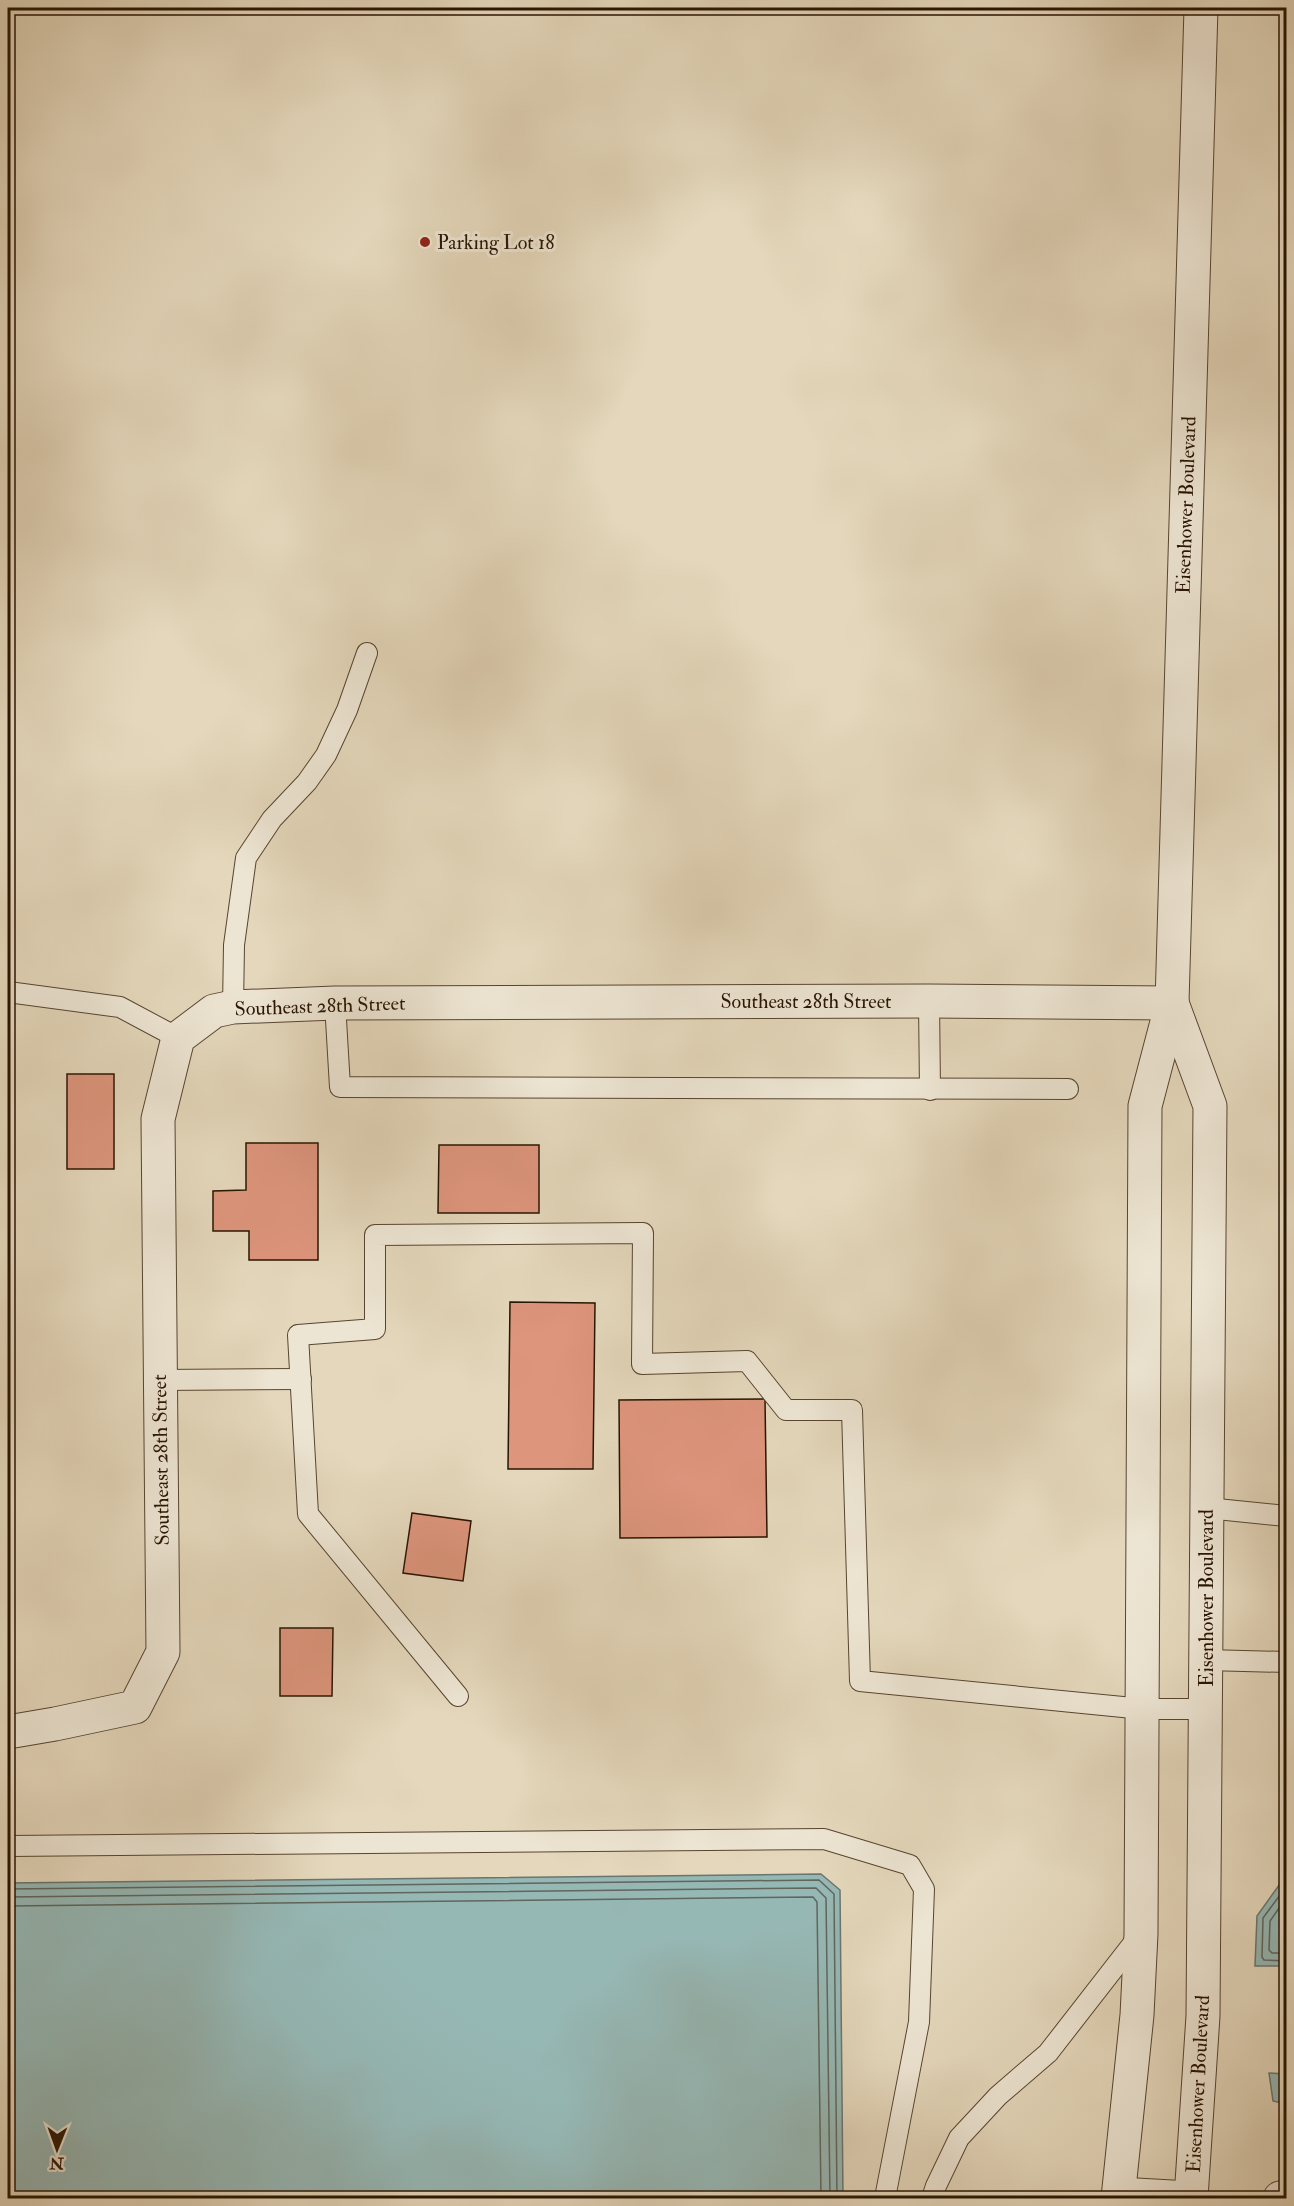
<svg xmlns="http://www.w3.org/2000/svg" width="1294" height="2206" viewBox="0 0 1294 2206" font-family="'IM FELL Double Pica',serif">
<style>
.water{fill:#96b8b5;stroke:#6a766d;stroke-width:1.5}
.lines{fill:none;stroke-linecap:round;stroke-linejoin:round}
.shore{stroke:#5f665c;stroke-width:1.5}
.building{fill:#dd957c;stroke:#281402;stroke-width:1.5}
.service-casing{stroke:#574530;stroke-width:22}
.minor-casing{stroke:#574530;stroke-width:35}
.tertiary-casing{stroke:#574530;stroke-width:35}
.service{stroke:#ede5d3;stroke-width:20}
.minor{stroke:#ede5d3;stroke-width:33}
.tertiary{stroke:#ede5d3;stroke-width:33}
.poi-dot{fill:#8f2418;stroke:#ede5d3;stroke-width:2}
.labels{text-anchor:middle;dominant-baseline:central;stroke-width:6;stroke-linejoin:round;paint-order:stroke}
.poi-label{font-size:20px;fill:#281402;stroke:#ede5d3;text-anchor:start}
.street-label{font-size:20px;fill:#281402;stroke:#ede5d3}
</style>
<rect width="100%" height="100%" fill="#e4d7bb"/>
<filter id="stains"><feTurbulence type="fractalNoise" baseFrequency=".00333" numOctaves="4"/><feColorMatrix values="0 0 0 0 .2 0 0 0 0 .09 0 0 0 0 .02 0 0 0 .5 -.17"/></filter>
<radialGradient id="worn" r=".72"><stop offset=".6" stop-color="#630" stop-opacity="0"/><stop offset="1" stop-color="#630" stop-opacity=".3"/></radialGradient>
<!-- water -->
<g class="water">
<path d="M821,1874L840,1890L843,2198H8V1883Z"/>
<path d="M1282,1881H1286V2104L1273,2101L1269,2073L1285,2074L1284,1966H1255L1257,1916Z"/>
</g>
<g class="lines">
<!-- shore -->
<g class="shore">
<path d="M1286,1887L1263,1918L1262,1957L1264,1960L1286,1961"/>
<path d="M8,1889L819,1880L834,1894L837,2198"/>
<path d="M8,1897L816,1888L826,1898L830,2198"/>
<path d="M1286,1898L1270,1921L1269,1950L1272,1953H1286"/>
<path d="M8,1906L813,1897L817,1902L821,2198"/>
</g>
</g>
<!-- building -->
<g class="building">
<rect x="67" y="1074" width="47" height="95"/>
<path d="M246,1143H318V1260H249V1231H213V1191L246,1190Z"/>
<path d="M439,1145H539V1213H438Z"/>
<path d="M510,1302L595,1303L593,1469H508Z"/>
<path d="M765,1399L767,1537L620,1538L619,1400Z"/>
<path d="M412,1513L471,1521L463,1581L403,1573Z"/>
<path d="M280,1628H333L332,1696H280Z"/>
</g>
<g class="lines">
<!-- service casing -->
<g class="service-casing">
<g id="service">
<path d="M8,992L120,1007L178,1038"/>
<path d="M929,1001L930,1090"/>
<path d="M335,1003L340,1087L1068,1089"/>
<path d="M233,1007L234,945L246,858L272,819L307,782L326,755L347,710L367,653"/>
<path d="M160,1380L301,1379"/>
<path d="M1207,1508L1286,1516"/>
<path d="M1206,1660L1286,1662"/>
<path d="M458,1696L308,1514L298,1335L375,1329V1235L643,1233L642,1364L747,1361L786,1410H852L860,1681L1143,1709H1205"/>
<path d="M8,1846L824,1839L910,1865L924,1889L919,2022L885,2198"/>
<path d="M932,2198L936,2186L959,2138L998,2096L1048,2053L1139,1936"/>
</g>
</g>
<!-- minor casing -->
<g class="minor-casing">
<g id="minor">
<path d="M8,1732L55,1724L135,1707L163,1652L158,1119L178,1038L214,1011L233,1007L335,1003L929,1001L1172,1003"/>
<path d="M1119,2194L1189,2198"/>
<path d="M1280,2198H1286"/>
</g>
</g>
<!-- tertiary casing -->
<g class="tertiary-casing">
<g id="tertiary">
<path d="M1172,1003L1210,1106L1203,2016L1191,2198"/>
<path d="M1118,2198L1137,2015L1141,1934L1145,1106L1172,1003L1201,8"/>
</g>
</g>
<!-- service -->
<use href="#service" class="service"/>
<!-- minor -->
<use href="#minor" class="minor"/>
<!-- tertiary -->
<use href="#tertiary" class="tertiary"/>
</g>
<!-- markers -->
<circle class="poi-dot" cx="425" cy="242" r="6"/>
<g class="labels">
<!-- poi labels -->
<g class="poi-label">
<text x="437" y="242">Parking Lot 18</text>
</g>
<!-- street labels -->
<g class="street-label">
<text transform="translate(1186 505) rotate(-88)">Eisenhower Boulevard</text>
<text x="806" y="1001">Southeast 28th Street</text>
<text transform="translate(320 1006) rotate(-2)">Southeast 28th Street</text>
<text transform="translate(161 1460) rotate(-91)">Southeast 28th Street</text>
<text transform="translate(1206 1598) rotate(-90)">Eisenhower Boulevard</text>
<text transform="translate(1198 2084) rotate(-87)">Eisenhower Boulevard</text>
</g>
</g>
<!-- margin -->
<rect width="1294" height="2206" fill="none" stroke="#e4d7bb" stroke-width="30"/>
<rect x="9" y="9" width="1276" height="2188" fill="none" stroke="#281402" stroke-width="3"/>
<rect x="15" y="15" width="1264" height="2176" fill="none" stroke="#281402" stroke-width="1.5"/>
<!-- north arrow -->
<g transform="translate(57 2149) rotate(181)" stroke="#ede5d3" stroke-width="4.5" paint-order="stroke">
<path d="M0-4.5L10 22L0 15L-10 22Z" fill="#281402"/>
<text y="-9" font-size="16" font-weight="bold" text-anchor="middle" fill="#281402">N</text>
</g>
<rect width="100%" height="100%" filter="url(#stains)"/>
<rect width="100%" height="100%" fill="url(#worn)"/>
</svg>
